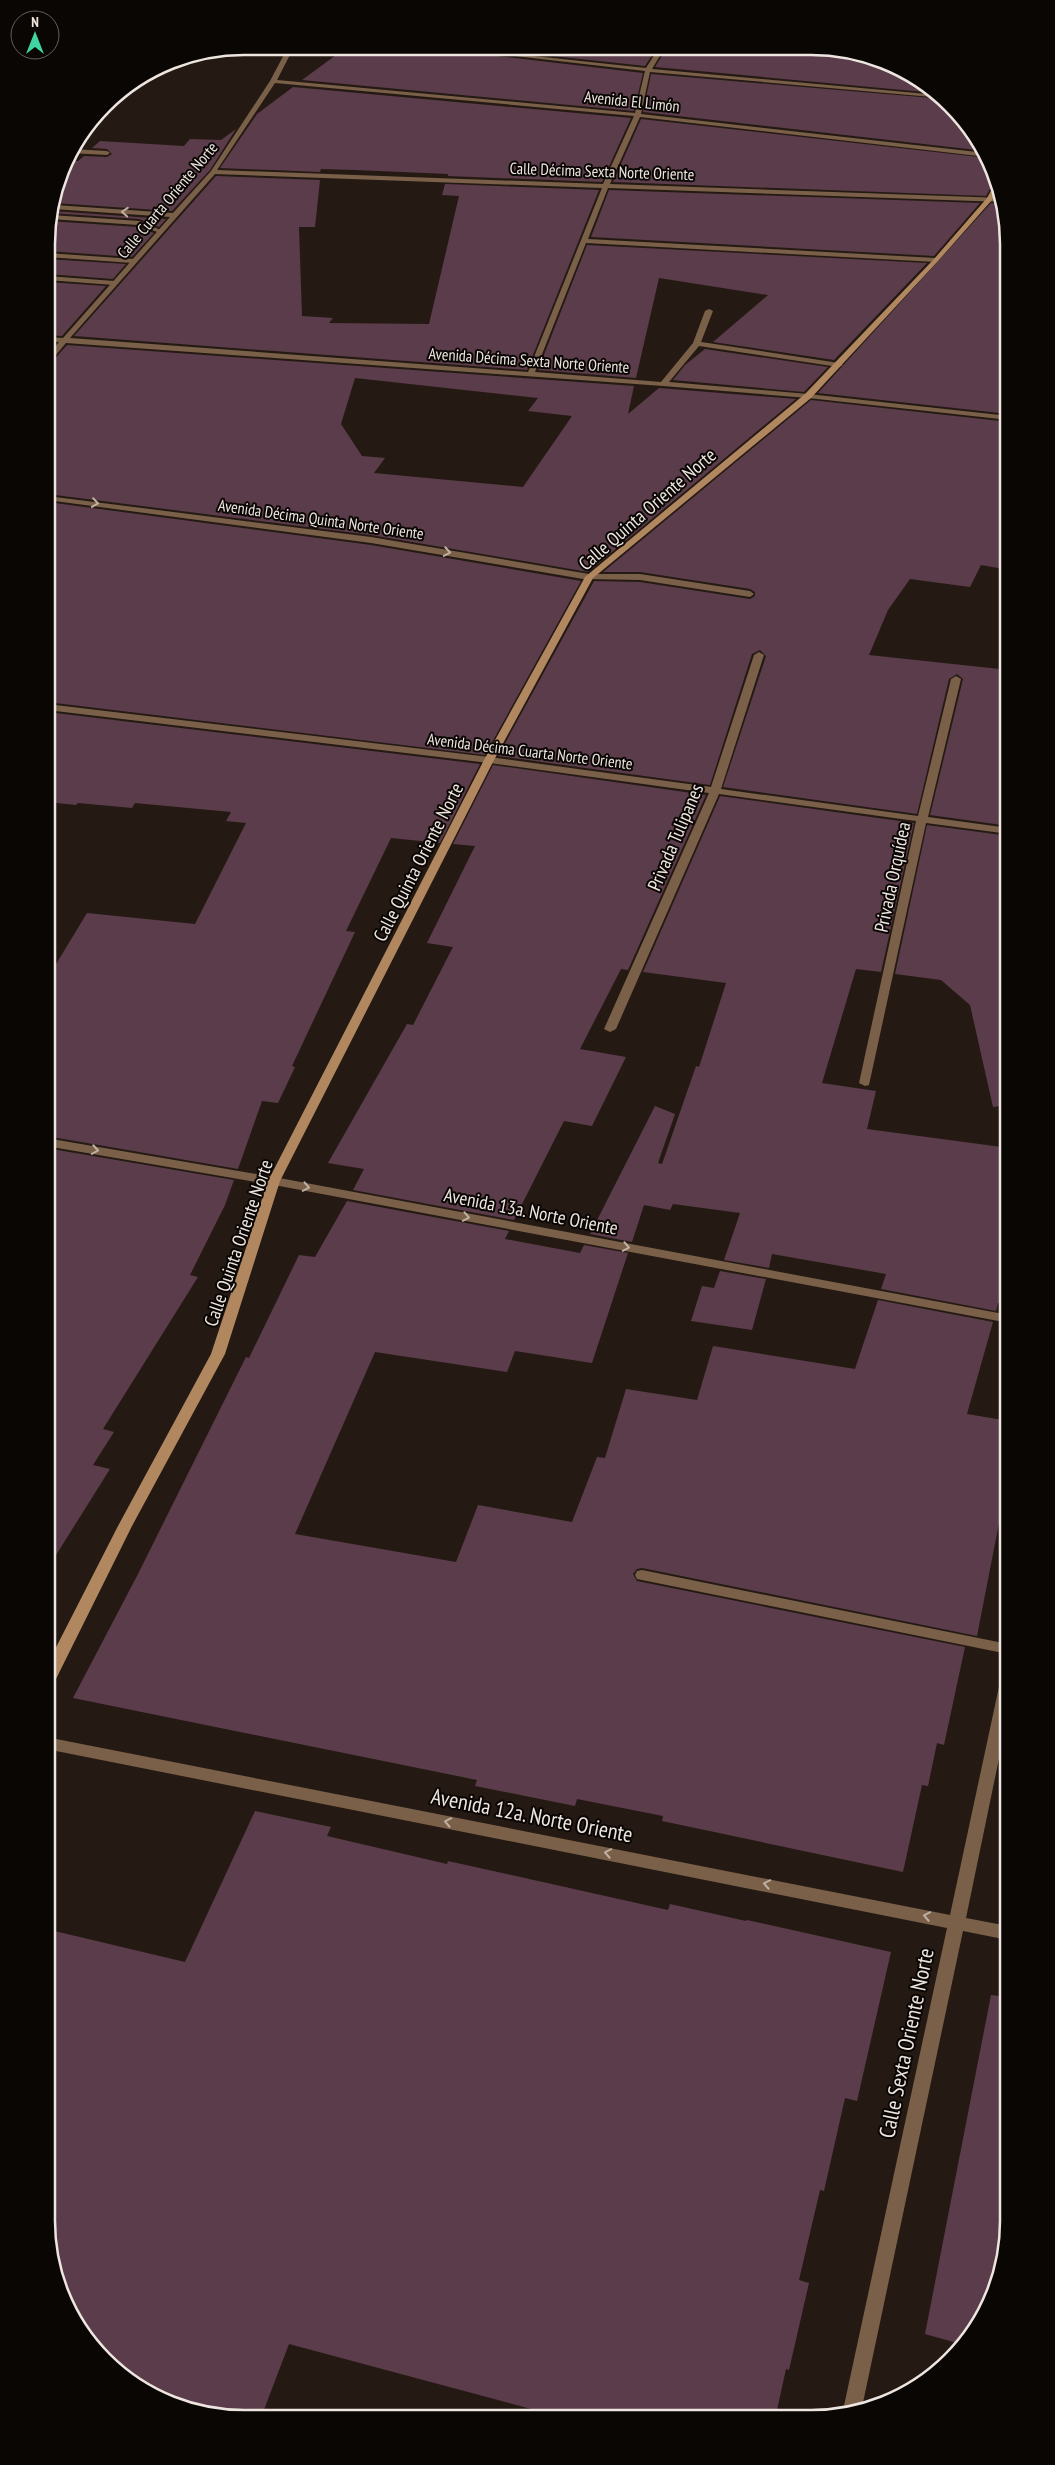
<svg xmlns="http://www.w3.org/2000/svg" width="1055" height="2465" viewBox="0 0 1055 2465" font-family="'PT Sans Narrow',sans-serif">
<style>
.building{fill:#5b3c4a;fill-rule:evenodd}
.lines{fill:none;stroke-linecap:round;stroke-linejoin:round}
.lane{fill:#7a6048;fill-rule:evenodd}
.street{fill:#7a6048;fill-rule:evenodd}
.secondary{fill:#b18760;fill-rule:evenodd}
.oneway{stroke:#bfb0a3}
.labels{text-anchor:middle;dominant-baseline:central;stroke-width:4;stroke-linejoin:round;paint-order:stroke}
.far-street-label{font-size:16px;fill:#ede5e0;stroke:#0a0604}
.street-label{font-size:19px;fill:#ede5e0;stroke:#0a0604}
.near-street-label{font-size:22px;fill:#ede5e0;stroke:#0a0604}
.rim{fill:none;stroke:#ede5e0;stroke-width:2.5}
</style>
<rect width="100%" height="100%" fill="#251a13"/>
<!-- building -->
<g class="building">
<path d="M347,47H413L410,52L488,55L643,73L634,111L302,80Z"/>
<path d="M520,48H574L656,49L645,66L516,52Z"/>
<path d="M666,49L849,50L899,67L935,93L655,67Z"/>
<path d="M651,74L944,99L951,104L985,151L643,112Z"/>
<path d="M293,87L631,118L602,182L448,176V174L355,170L321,169L320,172L220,168L257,114Z"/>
<path d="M641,119L988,158L996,179L986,196L613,182Z"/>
<path d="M236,129L210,170L172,211L54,203L66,161H78L84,156L107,157L112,154L107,149L92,148L100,141L184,146L190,139L221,140Z"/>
<path d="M216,176L320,180L315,227H299L302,316L333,318L329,323L429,324L459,196L442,195L445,184L599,190L527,370L74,336Z"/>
<path d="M609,190L980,203L934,256L591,237Z"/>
<path d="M991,203L1003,204L1009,244V414L818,393Z"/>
<path d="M52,210L53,211L166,219L159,227L139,219L51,213Z"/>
<path d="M49,221L138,227L154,233L132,257L47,251V231Z"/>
<path d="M587,245L927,263L834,360L713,342L768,295L659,278L636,378L538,370Z"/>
<path d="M47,259L126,264L113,279L47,274Z"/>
<path d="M47,282L106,286L62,336L47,335Z"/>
<path d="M67,345L634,386L628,414L659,388L796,399L588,572L371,535L47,494V364L51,363ZM355,378L538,398L528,411L572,416L523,487L374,473L385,458L362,456L341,424Z"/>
<path d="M705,349L828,367L804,392L673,380L685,365Z"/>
<path d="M811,400L1009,422V570L981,565L970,587L910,579L888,610L869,655L1009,670V826L930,815L963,679L957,674L949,679L917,814L723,787L766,656L760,650L752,654L710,785L498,756L594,581L640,582L750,599L755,596V592L750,589L640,572H603Z"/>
<path d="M47,502L371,545L581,581L485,755L47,702Z"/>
<path d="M47,712L480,764L440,843L391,838L346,931L355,932L292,1066L295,1067L278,1103L262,1101L238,1169L46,1136L47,979L87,913L195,924L246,823L226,821L231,812L135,803L132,808L78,803L76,805L47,802Z"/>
<path d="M493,765L706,795L628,970L621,969L580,1049L626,1057L592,1126L564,1121L514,1220L353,1190L364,1169L328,1163L407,1024L413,1025L453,947L427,943L475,846L453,844Z"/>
<path d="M720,796L914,823L881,972L856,969L822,1083L876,1091L867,1129L1009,1148V1305L998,1303L996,1311L881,1289L886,1274L772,1254L769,1268L724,1260L740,1213L673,1204L670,1210L644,1205L632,1242L590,1234L655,1106L675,1114L658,1163L662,1164L696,1066L699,1067L726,983L643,972Z"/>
<path d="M927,825L1009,836V1105L993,1107L970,1005L941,980L895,974Z"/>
<path d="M46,1148L234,1180L225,1205L190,1275L198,1277L103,1429L114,1432L93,1465L110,1469L46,1571Z"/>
<path d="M347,1201L509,1231L505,1239L580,1253L584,1245L628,1253L592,1363L515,1351L507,1372L375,1352L295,1534L456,1562L478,1505L572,1522L597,1457L605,1458L626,1389L697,1400L713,1346L855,1369L878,1300L993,1322L967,1414L1009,1421L1008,1477L977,1636L642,1568L637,1569L633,1574L637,1581L965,1647L944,1745L937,1743L928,1786L922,1785L903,1872L662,1821L663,1816L577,1799L575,1806L475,1786L477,1780L73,1698L138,1574L246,1357L249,1358L299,1255L315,1257Z"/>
<path d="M720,1271L766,1279L752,1330L691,1321L702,1286L714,1288Z"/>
<path d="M255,1811L331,1827L327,1836L447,1864L448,1861L668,1910L670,1904L746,1921L747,1920L891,1952L857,2101L845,2098L824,2191L820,2190L799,2280L809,2283L789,2370L786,2369L775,2419L561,2417L289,2344L262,2415H206L156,2398L104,2361L73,2320L53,2272L46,2221V1929L185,1962Z"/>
<path d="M991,1995L1008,1997V2234L994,2296L964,2345L925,2334Z"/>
</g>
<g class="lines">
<!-- lane -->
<g class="lane">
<path d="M72,149L107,151L110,153L107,155L70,153Z"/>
<path d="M51,215L139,221L163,231L160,233L138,225L50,219Z"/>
<path d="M47,253L133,259L136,261L133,263L47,257Z"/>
<path d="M47,276L114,281L118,283L114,285L47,280Z"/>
<path d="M589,574H640L750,591L754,594L750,597L640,580L586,579L585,577Z"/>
</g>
<!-- street -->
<g class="street">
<path d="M288,47H294L277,80L635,113L645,71L435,47L459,48L646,68L658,49H664L652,69L938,95L943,98L650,72L641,114L986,153L987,157L640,117L610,184L1003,198V202L608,188L588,239L936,258L939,260L936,262L586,243L535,372L661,382L693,343L705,311L709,309L713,311L701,342L839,363L843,365L839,367L699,346L669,382L808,394L1009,416V420L808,398L663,386L66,343L50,362H47V356L59,342L47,341V337L63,338L170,217L53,209L54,205L173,213L211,171L270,81ZM275,83L634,116L603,184L217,170ZM215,174L602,188L528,372L70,338Z"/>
<path d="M47,496L371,537L589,574L593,577L589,580L371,543L47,500Z"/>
<path d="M759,652L764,655L721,789L918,816L951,679L956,676L961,679L928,817L1009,828V834L926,823L869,1085L865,1086L859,1083L916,821L719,794L616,1029L610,1032L604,1029L709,793L489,763L47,710V704L489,757L711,787L754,655Z"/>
<path d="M46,1138L274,1177L1009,1315V1323L274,1185L46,1146Z"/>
<path d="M642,1570L1008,1644V1654L637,1579L635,1575L637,1571Z"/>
<path d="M1008,1676V1715L966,1918L1008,1926V1940L963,1931L861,2412L842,2415L947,1928L46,1749V1737L950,1915L1000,1682L1003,1678Z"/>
</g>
<!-- secondary -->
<path class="secondary" d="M997,180L999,186L992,200L938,261L811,398L593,578L494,760L280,1181L225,1354L132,1526L54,1683L51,1687L46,1688V1667L118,1526L211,1354L268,1181L484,760L585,577L805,394L934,259L987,198Z"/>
</g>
<!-- one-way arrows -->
<defs><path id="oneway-chevron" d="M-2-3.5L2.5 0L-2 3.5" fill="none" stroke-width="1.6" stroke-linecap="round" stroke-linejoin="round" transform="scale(1.25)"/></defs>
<g class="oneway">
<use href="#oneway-chevron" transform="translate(125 212) rotate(-176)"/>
<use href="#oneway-chevron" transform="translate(95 503) rotate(8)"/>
<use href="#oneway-chevron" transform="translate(447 552) rotate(10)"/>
<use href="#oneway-chevron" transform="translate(95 1150) rotate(10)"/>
<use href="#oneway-chevron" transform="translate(306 1187) rotate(11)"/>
<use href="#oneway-chevron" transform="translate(466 1217) rotate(11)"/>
<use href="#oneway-chevron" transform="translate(626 1247) rotate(11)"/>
<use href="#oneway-chevron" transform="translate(448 1822) rotate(-169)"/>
<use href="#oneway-chevron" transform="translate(608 1853) rotate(-169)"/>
<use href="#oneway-chevron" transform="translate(767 1884) rotate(-169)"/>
<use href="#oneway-chevron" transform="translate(927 1916) rotate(-169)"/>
</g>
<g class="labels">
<!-- far-street labels -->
<g class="far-street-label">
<text transform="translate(632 101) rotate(6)">Avenida El Limón</text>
<text transform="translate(602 171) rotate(2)">Calle Décima Sexta Norte Oriente</text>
<text transform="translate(167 200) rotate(-50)">Calle Cuarta Oriente Norte</text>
<text transform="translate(529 360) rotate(4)">Avenida Décima Sexta Norte Oriente</text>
<text transform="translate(321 519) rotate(8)">Avenida Décima Quinta Norte Oriente</text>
<text transform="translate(530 751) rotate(7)">Avenida Décima Cuarta Norte Oriente</text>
</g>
<!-- street labels -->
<g class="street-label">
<text transform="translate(647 509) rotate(-41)">Calle Quinta Oriente Norte</text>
<text transform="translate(675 837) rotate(-67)">Privada Tulipanes</text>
<text transform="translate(418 862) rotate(-63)">Calle Quinta Oriente Norte</text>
<text transform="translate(892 877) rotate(-78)">Privada Orquídea</text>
<text transform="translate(531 1211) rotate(11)">Avenida 13a. Norte Oriente</text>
<text transform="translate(238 1243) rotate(-71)">Calle Quinta Oriente Norte</text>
</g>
<!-- near-street labels -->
<g class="near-street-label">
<text transform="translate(532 1815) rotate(11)">Avenida 12a. Norte Oriente</text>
<text transform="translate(906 2043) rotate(-78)">Calle Sexta Oriente Norte</text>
</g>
</g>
<!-- crop -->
<path d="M0 0H1055V2465H0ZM244 55H811A189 189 0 0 1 1000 244V2221A189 189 0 0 1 811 2410H244A189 189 0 0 1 55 2221V244A189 189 0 0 1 244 55Z" fill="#0a0604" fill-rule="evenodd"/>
<path class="rim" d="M244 55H811A189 189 0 0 1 1000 244V2221A189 189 0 0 1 811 2410H244A189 189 0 0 1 55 2221V244A189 189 0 0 1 244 55Z"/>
<!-- north arrow -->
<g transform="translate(35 35)"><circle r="24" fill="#0a0604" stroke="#655f5c"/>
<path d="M0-4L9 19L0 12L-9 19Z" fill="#3fd4a2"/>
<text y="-8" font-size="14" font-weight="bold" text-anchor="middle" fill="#ede5e0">N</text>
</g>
</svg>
